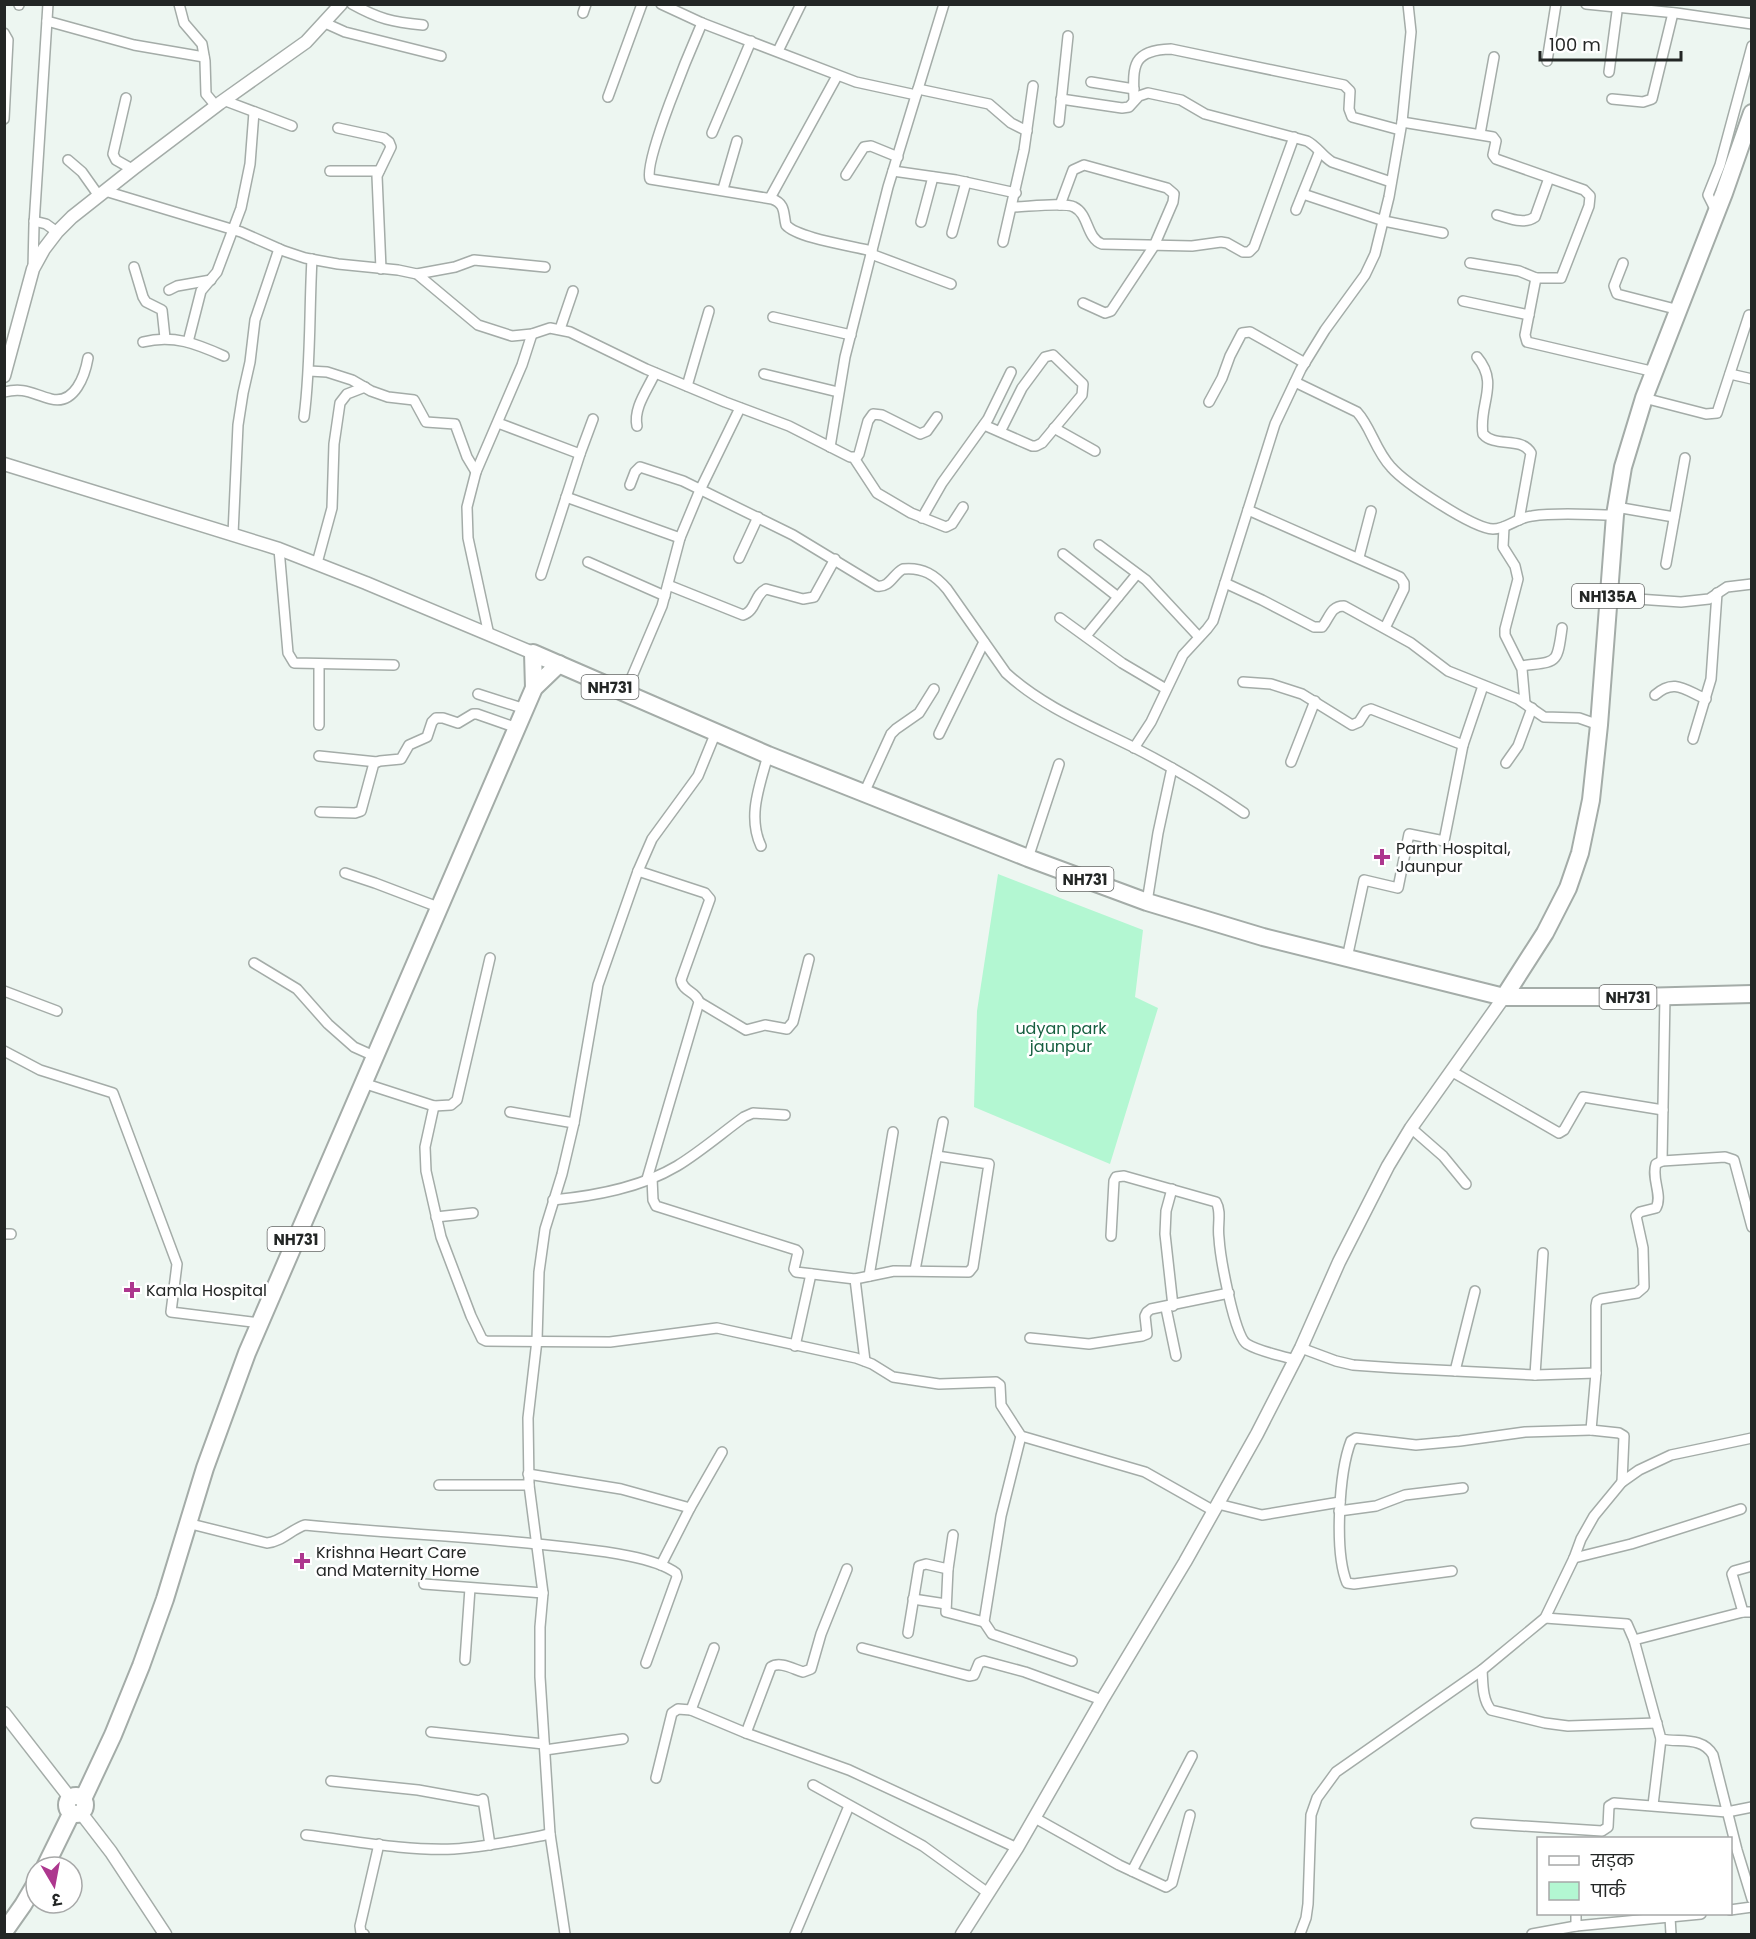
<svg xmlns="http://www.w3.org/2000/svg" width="1756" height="1939" viewBox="0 0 1756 1939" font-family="Poppins,'Noto Sans Devanagari',sans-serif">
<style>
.green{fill:#b3f7d2}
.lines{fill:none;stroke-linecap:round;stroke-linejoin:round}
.street-casing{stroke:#a4aca8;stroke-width:12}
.secondary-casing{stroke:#a4aca8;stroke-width:15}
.highway-casing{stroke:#a4aca8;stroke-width:20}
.street{stroke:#fff;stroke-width:9}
.secondary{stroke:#fff;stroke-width:12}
.highway{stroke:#fff;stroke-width:16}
.poi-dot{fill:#ad378e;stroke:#fff;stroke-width:2}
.labels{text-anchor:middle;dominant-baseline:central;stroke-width:5;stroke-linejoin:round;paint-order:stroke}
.shield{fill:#fff;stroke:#656766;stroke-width:1.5}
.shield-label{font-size:15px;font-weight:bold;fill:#232625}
.poi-label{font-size:16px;fill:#232625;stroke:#fff;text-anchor:start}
.park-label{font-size:16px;fill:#155f3f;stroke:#fff}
</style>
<rect width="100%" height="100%" fill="#edf6f1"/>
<!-- green -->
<path class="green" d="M998,874L1143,930L1135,997L1158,1008L1110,1164L974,1107L977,1011Z"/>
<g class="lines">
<!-- street casing -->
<g class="street-casing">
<g id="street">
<path d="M179,4L184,23L202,44L205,61L206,94L216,106"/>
<path d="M352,4C379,19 392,22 423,25"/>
<path d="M661,4L702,23L856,82L916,95"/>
<path d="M1586,4L1676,13L1752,24"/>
<path d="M19,5V4"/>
<path d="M583,13L586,4"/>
<path d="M47,21L134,45L204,57"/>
<path d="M325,23L345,32L441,56"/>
<path d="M702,23C692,46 643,162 650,179L772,199C786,204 783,213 786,225C797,238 853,246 872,251"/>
<path d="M4,33L8,40L4,119"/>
<path d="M778,51L801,4"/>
<path d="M1547,61L1556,4"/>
<path d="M1609,72L1618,4"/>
<path d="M1091,82L1134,89"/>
<path d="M918,89L989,104L1011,123L1027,131"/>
<path d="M608,97L642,4"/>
<path d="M126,98L113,154L116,160L132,169"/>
<path d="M1061,99L1122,108L1129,107L1139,96L1148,93L1181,100L1205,114L1307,141C1317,146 1322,156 1332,162L1391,182"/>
<path d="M1612,99L1643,102L1652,99L1673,13"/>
<path d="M223,100L292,126"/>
<path d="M1134,100C1133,67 1131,50 1171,49L1344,85L1350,91L1349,109L1352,117L1400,130"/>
<path d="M1059,122L1068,36"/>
<path d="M1402,122L1493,137L1496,141L1493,155L1496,159L1584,190L1590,196L1589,206L1561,278H1536L1519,271L1470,263"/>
<path d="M338,128L384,138L389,142L391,147L377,176L381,269"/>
<path d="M712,133L751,41"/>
<path d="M1480,134L1494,57"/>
<path d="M68,160L82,172L99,196"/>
<path d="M330,171H379"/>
<path d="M893,171L956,180L1016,193"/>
<path d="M846,175L864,147L871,146L898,157"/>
<path d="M723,189L737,141"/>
<path d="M105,191L241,232L284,251L305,258L338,264L398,270L417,274L478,325L512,336L532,334L550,328L570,332L646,369L725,402L789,426L850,457H857L859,454L868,421L873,414L882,415L920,434L927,431L937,417"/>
<path d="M1303,194L1384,221L1443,233"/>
<path d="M770,198L837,76"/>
<path d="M1060,205L1073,170L1084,165L1167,188L1174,194L1173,202L1154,246L1111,311L1105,313L1083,303"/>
<path d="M1012,207C1025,207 1065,202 1074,207C1089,214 1086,238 1102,244L1192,246L1221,242L1227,243L1243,252H1249L1254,247L1294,137"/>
<path d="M1296,210L1319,153"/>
<path d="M1717,213L1708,195L1720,165L1752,46"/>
<path d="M1497,215C1509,218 1524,225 1535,217L1549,178"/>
<path d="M34,221L46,224L57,232"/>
<path d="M921,222L933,177"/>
<path d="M952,233L966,182"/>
<path d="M1003,242L1024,150L1033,86"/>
<path d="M871,254L951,284"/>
<path d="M1623,263L1614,286L1617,294L1679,310"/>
<path d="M134,267L143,297L146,302L162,310L165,338"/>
<path d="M33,269L34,225L48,4"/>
<path d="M417,274L455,267L474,260L545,267"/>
<path d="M1536,278L1525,335L1527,342L1655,372"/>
<path d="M169,290L177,286L211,280"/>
<path d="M1463,301L1529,315"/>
<path d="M773,317L851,335"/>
<path d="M560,329L573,291"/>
<path d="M143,342C173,334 197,344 224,356"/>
<path d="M188,342L201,291L217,272L241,208L250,164L254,112"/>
<path d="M1477,357C1500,384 1478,405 1483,434C1495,448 1521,436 1531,453L1519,520"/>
<path d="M309,371L327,372L352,380L371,391L388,397L414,400L426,422L455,424L467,457L476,472"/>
<path d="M764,374L838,392"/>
<path d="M1730,374L1752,379"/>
<path d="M1295,382L1357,412C1371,427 1375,450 1391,467C1405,483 1472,528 1493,529C1507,529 1518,517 1532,516C1559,512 1588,515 1615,515"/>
<path d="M687,386L709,311"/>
<path d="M4,392C25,387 32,394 51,399C75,405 85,375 88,358"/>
<path d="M1644,398L1706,414L1717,413L1749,315"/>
<path d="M1209,402L1222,378L1230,356L1242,333L1250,332L1305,363"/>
<path d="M304,417C311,365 309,312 312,259"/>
<path d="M498,423L580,454"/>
<path d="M984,425L1032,446H1036L1042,443L1082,395L1083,384L1053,355L1045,357L1022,388L1000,432"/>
<path d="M637,426C633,408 648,389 655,373"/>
<path d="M1054,428L1095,451"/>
<path d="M830,447L845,357L888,187L944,4"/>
<path d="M854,458L877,493L911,513L946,527L952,524L963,507"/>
<path d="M630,485L635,472L640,467L683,481L793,535L877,586C890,588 893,574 903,569C923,567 935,575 947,589L1006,673C1043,707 1089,725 1133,747C1172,767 1208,788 1244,813"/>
<path d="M566,497L680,538"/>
<path d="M1616,507L1674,517"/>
<path d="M1248,510L1400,577L1404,583V589L1385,628"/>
<path d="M922,518L942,483L988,419L1011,372"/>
<path d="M1504,527L1503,547L1515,566L1518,579L1505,629V635L1522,669L1525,703"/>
<path d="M233,534L238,425L243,393L250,362L255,320L279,249"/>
<path d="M1099,545L1146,580L1199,637"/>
<path d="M279,549L288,653L294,663L394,665"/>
<path d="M1063,554L1118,597"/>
<path d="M1359,557L1371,511"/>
<path d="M739,558L758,517"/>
<path d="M588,562L665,596"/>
<path d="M317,563L332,508L334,444L340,403L347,394L365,387"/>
<path d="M1666,564L1685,458"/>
<path d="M541,575L580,454L593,419"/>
<path d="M1225,583L1262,600L1314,627H1322C1330,618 1330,606 1344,606L1411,643L1448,671L1518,699L1544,717L1579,718L1599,725"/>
<path d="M668,585L743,615C756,611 754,595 766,589L803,599L814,597L835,559"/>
<path d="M1608,597L1681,602L1709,599L1727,587L1752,584"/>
<path d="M1060,618L1122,663L1166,689"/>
<path d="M489,635L468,538L467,507L476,472L522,365L532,334"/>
<path d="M1086,636L1137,574"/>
<path d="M1521,666C1557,661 1557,666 1562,628"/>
<path d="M1243,682L1271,684L1302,694L1352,725L1359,722L1366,711L1371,709L1463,745"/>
<path d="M625,693L662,606L680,538L700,490L740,408"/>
<path d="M478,694L525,709"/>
<path d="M1655,695C1674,678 1685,690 1706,699"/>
<path d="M319,725V665"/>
<path d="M939,734L984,642"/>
<path d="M1693,739L1711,679L1717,593"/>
<path d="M1134,748L1151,722L1183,655L1207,629L1213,621L1275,424L1301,369L1325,330L1365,275L1375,254L1389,197L1402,122L1411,32L1408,4"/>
<path d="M319,756L377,762"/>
<path d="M1291,762L1315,701"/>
<path d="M1506,763L1518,746L1532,708"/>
<path d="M864,793L891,734L896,729L919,713L934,689"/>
<path d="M320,812L355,813L361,811L374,763L380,761L401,759L409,745L427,737L432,722L436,718H443L458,723L473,714H477L517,728"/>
<path d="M761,846C747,816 760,785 768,755"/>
<path d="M1028,858L1059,764"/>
<path d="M638,871L705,893L710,899L681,980C683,992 696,991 699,1002L647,1179"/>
<path d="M345,873L375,883L438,907"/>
<path d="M1147,902L1158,833L1172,768"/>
<path d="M1347,958L1364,880L1398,888L1409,834L1444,841L1463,745L1483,686"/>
<path d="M254,963L297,989L328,1024L354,1047L374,1056"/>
<path d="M4,991L57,1011"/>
<path d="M699,1002L746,1030L765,1025L787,1029L793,1022L809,959"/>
<path d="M4,1051L40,1070L113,1093L177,1264L171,1312L260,1323"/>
<path d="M1451,1071L1559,1133L1564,1130L1583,1097L1663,1110"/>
<path d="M363,1083L434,1106L451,1105L457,1100L490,958"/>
<path d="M434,1106L425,1147L426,1171L441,1237L471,1316L482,1339L486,1341L610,1342L717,1328L856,1358L872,1364L893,1377L939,1384L996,1382L1000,1385L1001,1405L1021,1436L1145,1472L1214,1511"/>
<path d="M510,1112L574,1123"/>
<path d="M1411,1128L1443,1156L1466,1184"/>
<path d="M1662,1161L1665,996"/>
<path d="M652,1178L653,1200L656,1206L796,1250L798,1252L794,1269L796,1272L855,1279L894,1271L969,1272L973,1267L989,1164L937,1156"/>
<path d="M1172,1189L1166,1211L1165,1234L1173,1306"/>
<path d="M553,1200C595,1196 640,1188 677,1166C700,1152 722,1133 744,1117L753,1113L785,1115"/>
<path d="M436,1217L473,1213"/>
<path d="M4,1234H11"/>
<path d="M1111,1236L1114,1181L1116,1177L1124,1176L1216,1202C1222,1212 1217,1226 1219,1238C1220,1255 1234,1337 1247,1344C1260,1352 1280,1355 1295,1360"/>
<path d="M915,1270L943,1122"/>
<path d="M869,1276L893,1132"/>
<path d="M855,1279L865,1361"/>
<path d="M1166,1308L1176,1356"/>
<path d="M1030,1338L1089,1344L1142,1336L1147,1334L1145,1316L1147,1312L1151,1309L1229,1293"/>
<path d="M795,1346L811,1274"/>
<path d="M1301,1348L1336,1361L1353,1365L1396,1368L1535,1375L1596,1373"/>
<path d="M1455,1371L1475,1291"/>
<path d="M1535,1375L1543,1253"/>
<path d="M1021,1436L1001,1516L984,1622L992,1634L1072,1661"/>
<path d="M528,1474L621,1489L690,1508"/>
<path d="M1622,1482L1624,1436L1619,1433L1591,1430L1596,1373V1306L1597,1301L1601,1299L1637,1293L1644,1287L1643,1248L1636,1216L1640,1212L1656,1208C1663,1195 1651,1179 1656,1164L1662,1161L1725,1157L1734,1160L1752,1227"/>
<path d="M439,1485H529"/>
<path d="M1218,1504L1262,1515L1340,1502"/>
<path d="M1339,1511L1376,1506L1405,1495L1463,1488"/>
<path d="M187,1523L267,1543C281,1542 292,1529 305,1525C395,1534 485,1537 575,1548C601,1551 655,1557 676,1573L677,1577L646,1663"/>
<path d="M953,1535L948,1569L946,1612L984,1622"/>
<path d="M1574,1558L1631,1544L1741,1509"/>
<path d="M661,1565L690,1508L722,1452"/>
<path d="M1452,1571L1354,1584L1347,1583C1334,1552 1339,1472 1351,1441L1356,1438L1416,1445L1460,1441L1525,1432L1591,1430"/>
<path d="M424,1584L543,1593"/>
<path d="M913,1599L946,1604"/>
<path d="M1743,1612L1732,1574L1734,1571L1752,1566"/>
<path d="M1545,1618L1627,1624L1634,1640L1661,1739C1680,1743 1702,1736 1713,1755L1737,1850L1752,1899"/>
<path d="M908,1633L919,1566L926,1564L948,1569"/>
<path d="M1634,1640L1743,1612H1752"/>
<path d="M862,1648L969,1676L974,1675L979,1663L984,1661L1025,1672L1102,1700"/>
<path d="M465,1660L470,1588"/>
<path d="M1482,1670C1483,1683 1482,1699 1491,1710L1545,1723L1568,1726L1657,1723"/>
<path d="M691,1710L714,1648"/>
<path d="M431,1732L544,1744"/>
<path d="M746,1733L771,1667C780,1661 793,1669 803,1672L811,1669L821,1634L847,1569"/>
<path d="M545,1750L623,1739"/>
<path d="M656,1778L672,1713L678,1709L691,1710L746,1733L849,1770L1017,1848"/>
<path d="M331,1781L418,1790L479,1801L483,1799L490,1845"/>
<path d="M813,1785L923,1846L988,1893"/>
<path d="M1653,1805L1661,1739"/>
<path d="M1035,1818L1119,1865L1166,1887L1172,1883L1190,1815"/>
<path d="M1476,1823L1602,1831L1608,1827L1609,1806L1614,1803L1727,1812L1752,1807"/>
<path d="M306,1835C355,1841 405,1851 454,1849C486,1847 519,1840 550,1834"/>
<path d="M1132,1871L1192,1756"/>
<path d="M1730,1910L1752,1907"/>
<path d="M1670,1917L1671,1934"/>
<path d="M1576,1926V1914"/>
<path d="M364,1934L361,1933L360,1926L379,1844"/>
<path d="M565,1934L550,1834L540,1677V1627L543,1593L529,1485L528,1418L537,1340L539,1272L545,1229L562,1174L574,1123L598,985L638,871L652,839L698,776L716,732"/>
<path d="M795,1934L849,1806"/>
<path d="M1300,1934L1306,1918L1308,1904L1311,1815L1317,1798L1336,1772L1482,1670L1545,1618L1574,1558L1581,1539L1594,1516L1622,1482L1639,1470L1671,1455L1752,1438"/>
<path d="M1532,1934L1576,1926L1701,1914"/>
</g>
</g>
<!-- secondary casing -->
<g class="secondary-casing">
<g id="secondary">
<path d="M4,376L33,269L44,249L57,232L72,217L134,168L220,103L306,42L341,4"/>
<path d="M4,464L279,549L366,583L533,653"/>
<path d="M4,1713L70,1798"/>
<path d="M81,1813L111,1852L165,1934"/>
<path d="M962,1934L1017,1848L1102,1700L1185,1562L1257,1434L1301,1348L1339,1262L1388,1166L1411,1128L1504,997"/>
</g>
</g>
<!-- highway casing -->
<g class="highway-casing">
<g id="highway">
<path d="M534,688L533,653L768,755L1028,858L1147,902L1263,937L1504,997H1638L1752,994"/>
<path d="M1504,997L1545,933L1568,888L1580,853L1591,800L1599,725L1615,515L1623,467L1644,398L1724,193L1752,113"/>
<circle cx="76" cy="1805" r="9"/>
<path d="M83,1799L113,1735L141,1666L165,1599L205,1468L247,1353L534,688L559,664"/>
<path d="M45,1867L71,1814"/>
<path d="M4,1932L23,1905L36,1883"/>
</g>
</g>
<!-- street -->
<use href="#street" class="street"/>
<!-- secondary -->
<use href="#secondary" class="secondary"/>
<!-- highway -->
<use href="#highway" class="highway"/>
</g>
<!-- markers -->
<g class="poi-dot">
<path d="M1379 848h6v6h6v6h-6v6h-6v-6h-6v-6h6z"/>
<path d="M129 1281h6v6h6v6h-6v6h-6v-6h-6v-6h6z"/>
<path d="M299 1552h6v6h6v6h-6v6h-6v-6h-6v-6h6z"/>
</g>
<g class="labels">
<!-- shield labels -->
<g class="shield">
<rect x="1572" y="584" width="72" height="24" rx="4.5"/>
<rect x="581.5" y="675" width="57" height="24" rx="4.5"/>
<rect x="1056.5" y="867" width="57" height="24" rx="4.5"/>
<rect x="1599.5" y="985" width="57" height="24" rx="4.5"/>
<rect x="267.5" y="1227" width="57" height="24" rx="4.5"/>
</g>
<g class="shield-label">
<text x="1608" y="596">NH135A</text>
<text x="610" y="687">NH731</text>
<text x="1085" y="879">NH731</text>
<text x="1628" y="997">NH731</text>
<text x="296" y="1239">NH731</text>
</g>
<!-- poi labels -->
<g class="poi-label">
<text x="1396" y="848">Parth Hospital,<tspan x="1396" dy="18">Jaunpur</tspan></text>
<text x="146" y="1290">Kamla Hospital</text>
<text x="316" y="1552">Krishna Heart Care<tspan x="316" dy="18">and Maternity Home</tspan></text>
</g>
<!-- park labels -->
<g class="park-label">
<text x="1061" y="1028">udyan park<tspan x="1061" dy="18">jaunpur</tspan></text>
</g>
</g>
<!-- border -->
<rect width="1756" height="1939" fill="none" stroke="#232625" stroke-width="12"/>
<!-- legend -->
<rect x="1537" y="1837" width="195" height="78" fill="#ffffff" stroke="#a7a8a8" stroke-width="1.5"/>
<rect x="1549" y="1856" width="30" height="9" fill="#ffffff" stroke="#a7a8a8" stroke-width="1.5"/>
<text x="1591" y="1867" font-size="18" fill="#232625">सड़क</text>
<rect x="1549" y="1882" width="30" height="18" fill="#b3f7d2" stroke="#a7a8a8" stroke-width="1.5"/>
<text x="1591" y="1897" font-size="18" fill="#232625">पार्क</text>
<!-- north arrow -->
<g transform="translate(54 1885) rotate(170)"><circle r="28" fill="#ffffff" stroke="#a7a8a8" stroke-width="1.5"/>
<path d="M0-4.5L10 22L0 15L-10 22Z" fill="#ad378e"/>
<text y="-9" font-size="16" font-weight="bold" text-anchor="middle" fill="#232625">उ</text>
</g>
<!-- scale -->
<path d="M1540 51v9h141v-9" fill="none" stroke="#232625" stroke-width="3"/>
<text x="1549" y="51" font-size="18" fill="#232625" stroke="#ffffff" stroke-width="4.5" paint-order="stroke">100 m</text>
</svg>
